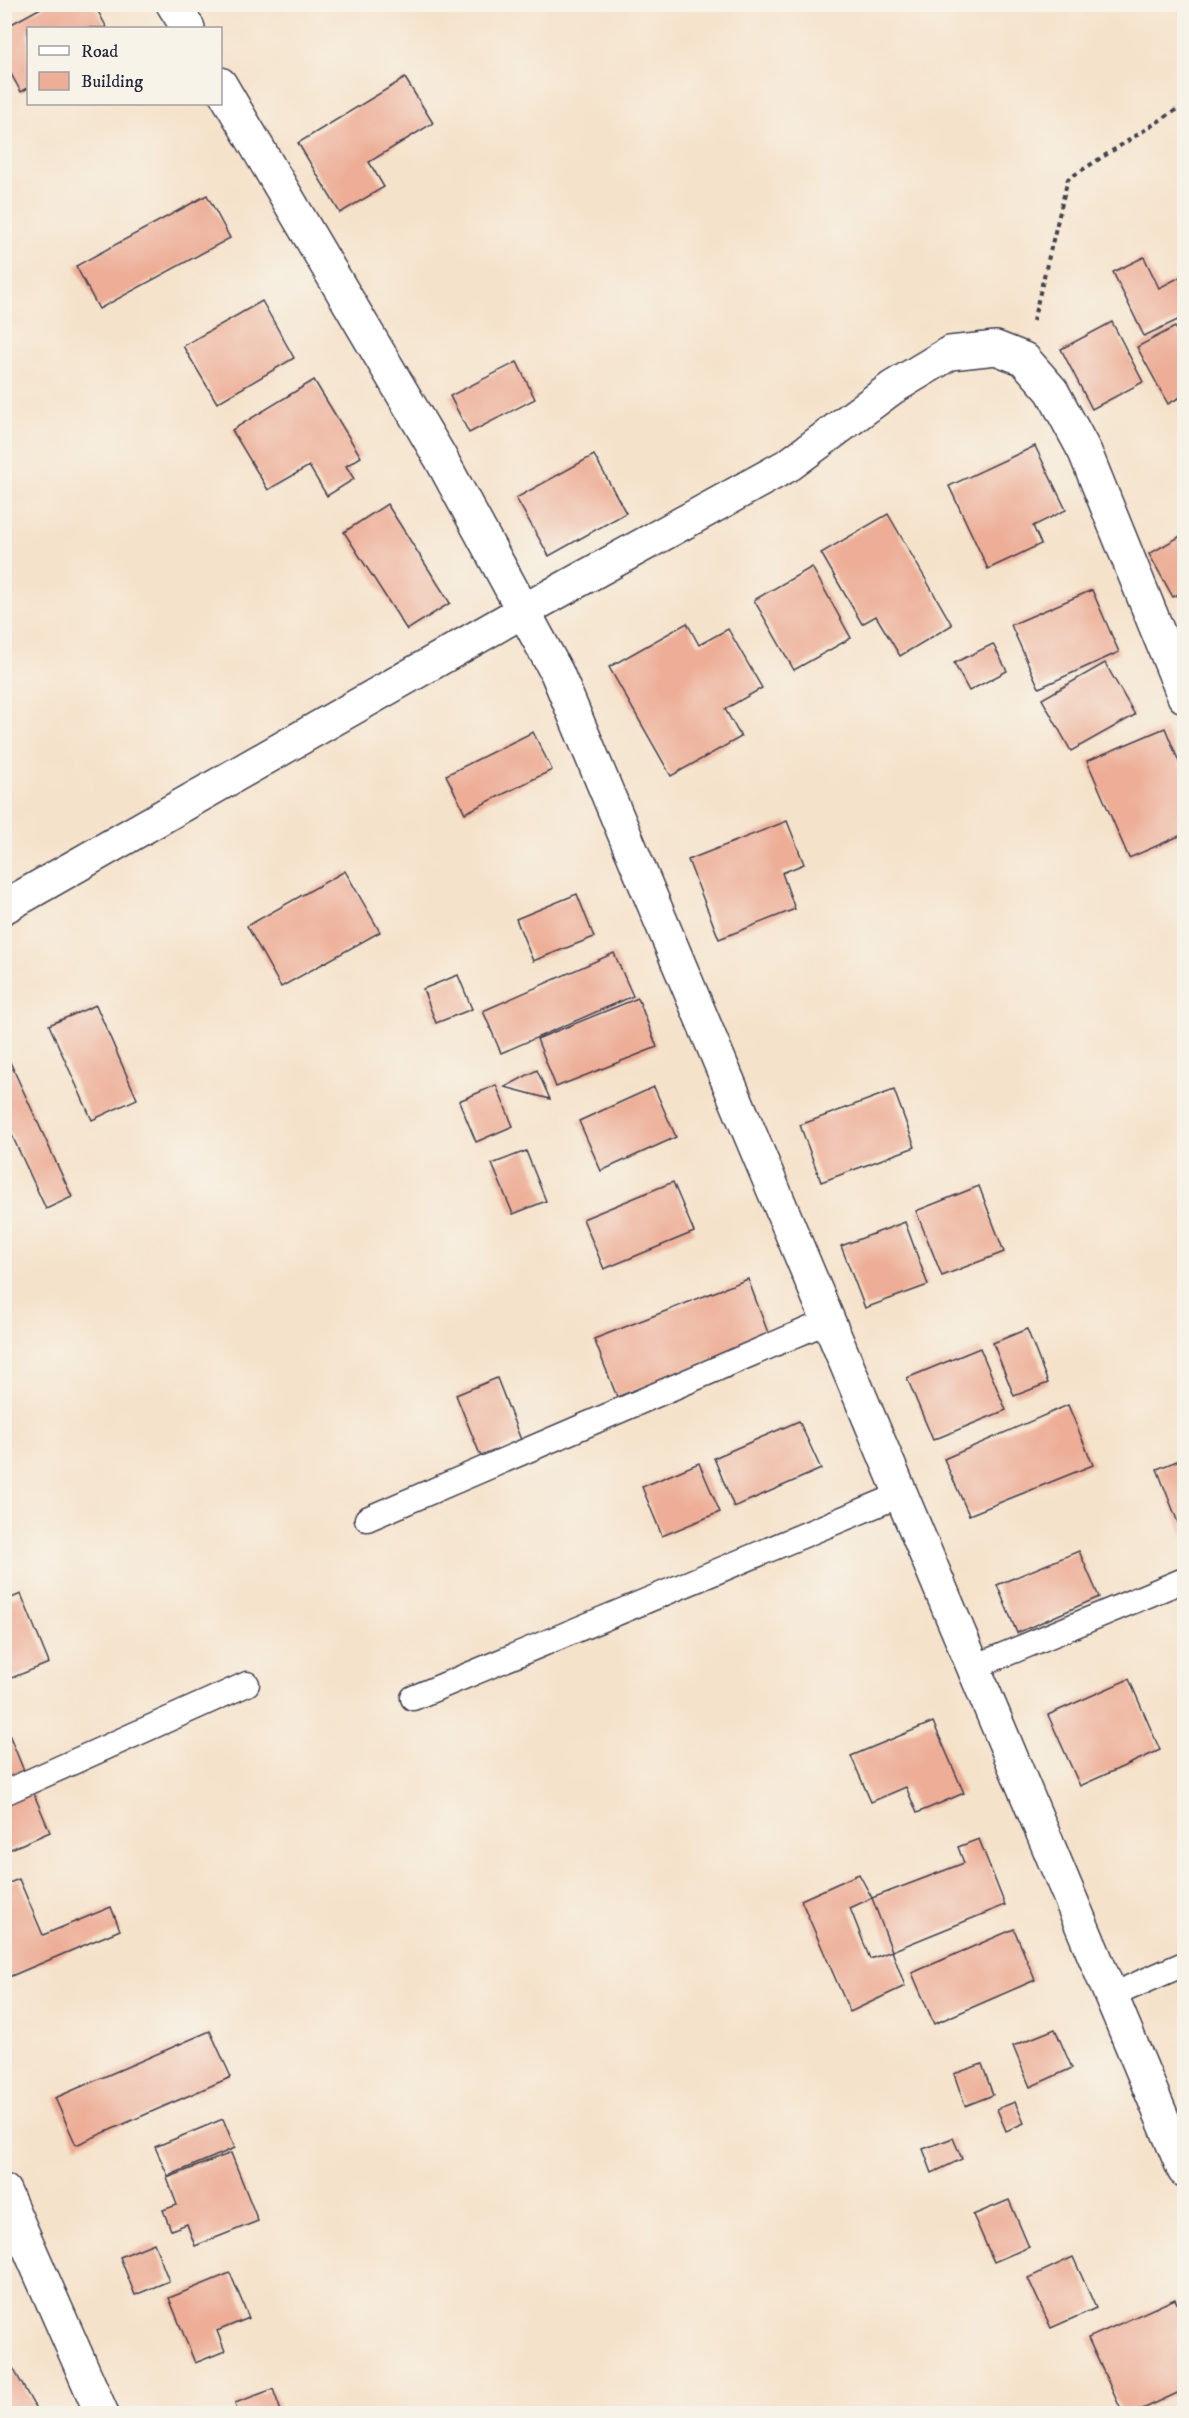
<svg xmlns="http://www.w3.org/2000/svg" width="1189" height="2418" viewBox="0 0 1189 2418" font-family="'IM FELL DW Pica',serif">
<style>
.building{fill:#edad96}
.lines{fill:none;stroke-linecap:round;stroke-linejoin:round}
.lane-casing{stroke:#423f50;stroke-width:27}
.street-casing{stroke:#423f50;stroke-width:36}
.secondary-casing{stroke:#423f50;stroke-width:36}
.path{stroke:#423f50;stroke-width:4;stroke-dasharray:4.5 4.5;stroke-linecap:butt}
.lane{stroke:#fff;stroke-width:24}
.street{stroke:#fff;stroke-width:33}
.secondary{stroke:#fff;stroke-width:33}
</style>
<rect width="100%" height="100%" fill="#f7f3e8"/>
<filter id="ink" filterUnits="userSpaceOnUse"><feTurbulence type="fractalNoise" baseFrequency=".0167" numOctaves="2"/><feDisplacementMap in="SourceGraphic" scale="12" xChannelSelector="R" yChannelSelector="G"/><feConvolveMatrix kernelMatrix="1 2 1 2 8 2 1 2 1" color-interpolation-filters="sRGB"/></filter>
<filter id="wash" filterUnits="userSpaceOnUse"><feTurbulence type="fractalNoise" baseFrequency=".008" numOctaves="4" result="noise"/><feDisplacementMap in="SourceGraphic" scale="24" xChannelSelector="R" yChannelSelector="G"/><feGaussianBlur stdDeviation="1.35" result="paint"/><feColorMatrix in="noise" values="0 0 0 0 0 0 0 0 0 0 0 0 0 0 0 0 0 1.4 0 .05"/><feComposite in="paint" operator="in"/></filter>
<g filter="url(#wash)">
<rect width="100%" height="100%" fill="#f5e2ca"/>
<g id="blocks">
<!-- building -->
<g class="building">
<path d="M48,4H94L107,28H28V88L21,92L4,61V28Z"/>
<path d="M405,78L433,123L369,162L384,187L340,213L298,143Z"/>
<path d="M207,195L230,238L99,309L76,266Z"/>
<path d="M1144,257L1159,288L1180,277L1184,287V317L1144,336L1113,272Z"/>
<path d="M262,301L294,358L217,403L183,346Z"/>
<path d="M1112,322L1143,382L1092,409L1061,349Z"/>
<path d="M1175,327L1184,344V395L1168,404L1137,347Z"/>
<path d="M517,362L535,399L469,433L450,396Z"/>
<path d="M314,380L361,457L346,466L354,479L327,496L309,466L268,490L232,430Z"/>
<path d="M1035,446L1066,510L1033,526L1041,544L988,569L949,486Z"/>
<path d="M594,455L626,513L549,556L516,498Z"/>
<path d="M387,504L450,603L407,630L344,532Z"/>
<path d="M888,514L952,625L900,656L876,616L862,624L821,553Z"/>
<path d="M1184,534V591L1173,597L1149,554Z"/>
<path d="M812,567L851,638L794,670L754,600Z"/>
<path d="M1092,590L1119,652L1039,688L1011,625Z"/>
<path d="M687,623L699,645L728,629L762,688L725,709L741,737L671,776L609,667Z"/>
<path d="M993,644L1007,671L969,691L954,663Z"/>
<path d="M1105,663L1135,715L1071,751L1042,699Z"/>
<path d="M1165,728L1184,774V834L1129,858L1087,761Z"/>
<path d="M533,732L552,770L465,813L446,775Z"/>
<path d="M787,821L804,864L782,873L795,909L719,939L688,860Z"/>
<path d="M345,871L380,932L281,987L247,926Z"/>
<path d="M577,894L594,937L533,961L516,919Z"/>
<path d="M614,953L633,996L501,1053L483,1011Z"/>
<path d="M458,975L472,1009L436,1023L423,989Z"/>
<path d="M638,998L657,1047L556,1087L537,1039Z"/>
<path d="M96,1005L137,1099L92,1120L49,1025Z"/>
<path d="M4,1049L72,1197L46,1209L10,1131L4,1134Z"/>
<path d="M537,1070L550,1099L505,1087Z"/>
<path d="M496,1085L513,1126L476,1142L459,1101Z"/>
<path d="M654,1087L676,1137L601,1171L579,1121Z"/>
<path d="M894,1090L915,1147L821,1182L800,1125Z"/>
<path d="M526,1151L546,1201L513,1214L492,1164Z"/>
<path d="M673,1182L694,1232L604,1269L583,1219Z"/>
<path d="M979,1186L1004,1252L942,1276L916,1211Z"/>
<path d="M905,1222L928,1285L865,1308L841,1246Z"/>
<path d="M748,1279L770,1338L617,1397L594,1339Z"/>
<path d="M1027,1329L1048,1383L1014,1396L993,1343Z"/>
<path d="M980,1348L1006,1410L933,1440L907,1378Z"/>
<path d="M497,1378L521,1440L481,1457L456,1395Z"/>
<path d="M1068,1405L1093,1465L969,1515L944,1459Z"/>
<path d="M799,1421L821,1469L734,1507L714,1458Z"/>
<path d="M1184,1458V1538L1157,1469Z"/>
<path d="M699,1463L720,1512L662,1536L642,1487Z"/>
<path d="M1079,1551L1099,1597L1017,1633L997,1585Z"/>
<path d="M21,1594L49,1663L4,1681V1601Z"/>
<path d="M1129,1679L1160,1750L1080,1786L1048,1715Z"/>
<path d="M4,1722L31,1788L4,1798Z"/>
<path d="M933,1722L964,1793L917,1813L906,1787L871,1802L851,1756Z"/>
<path d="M33,1792L50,1832L4,1852V1804Z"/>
<path d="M979,1839L1005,1905L892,1951L872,1898L964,1863L958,1847Z"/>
<path d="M859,1874L872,1898L850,1908L870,1959L892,1951L905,1986L850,2012L801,1900Z"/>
<path d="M19,1879L43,1935L111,1907L120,1930L4,1979V1885Z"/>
<path d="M1014,1929L1035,1980L934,2024L912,1973Z"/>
<path d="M1055,2029L1072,2068L1030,2087L1013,2046Z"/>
<path d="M210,2031L231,2077L76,2145L55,2098Z"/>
<path d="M982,2064L993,2095L965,2106L954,2074Z"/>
<path d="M1015,2102L1024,2123L1006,2131L997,2109Z"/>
<path d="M223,2119L235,2148L168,2176L155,2147Z"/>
<path d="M953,2138L962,2159L932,2173L923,2149Z"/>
<path d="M231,2153L258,2221L195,2246L187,2224L171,2230L163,2210L177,2205L167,2178Z"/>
<path d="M1009,2200L1029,2247L994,2262L973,2215Z"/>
<path d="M154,2243L169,2281L135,2295L120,2257Z"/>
<path d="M1073,2257L1096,2308L1051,2328L1028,2278Z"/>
<path d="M230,2273L249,2318L217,2331L225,2351L195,2363L169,2298Z"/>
<path d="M1175,2299L1184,2319V2390L1132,2414H1123L1088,2338Z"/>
<path d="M13,2368L36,2409L27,2414H4V2372Z"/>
<path d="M273,2389L282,2414H238L235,2403Z"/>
</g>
</g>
</g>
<g filter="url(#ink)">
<use href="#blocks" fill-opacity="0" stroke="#423f50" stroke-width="1.5"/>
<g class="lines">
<!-- lane casing -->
<g class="lane-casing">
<g id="lane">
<path d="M367,1519L828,1321"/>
<path d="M972,1668L1184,1580"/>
<path d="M413,1698L900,1495"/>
<path d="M4,1793L247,1684"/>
<path d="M1110,1996L1184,1964"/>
</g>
</g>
<!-- street casing -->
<g class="street-casing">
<g id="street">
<path d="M173,4L188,28"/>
<path d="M220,84L440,457L557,673L1184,2170"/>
<path d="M4,907L523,611L790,464L892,388L950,353L996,348L1024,359L1052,391L1085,452L1184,696"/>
</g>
</g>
<!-- secondary casing -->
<g class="secondary-casing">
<path id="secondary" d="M4,2191L102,2414"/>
</g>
<!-- path -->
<path class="path" d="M1033,321L1068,179L1184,105"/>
<!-- lane -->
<use href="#lane" class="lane"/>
<!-- street -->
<use href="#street" class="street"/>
<!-- secondary -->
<use href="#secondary" class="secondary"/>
</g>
</g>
<!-- margin -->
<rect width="1189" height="2418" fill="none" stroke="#f7f3e8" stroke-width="24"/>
<!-- legend -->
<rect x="27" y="27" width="195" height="78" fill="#f7f3e8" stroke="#a29fa3" stroke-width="1.5"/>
<rect x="39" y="46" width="30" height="9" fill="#ffffff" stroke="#a29fa3" stroke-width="1.5"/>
<text x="81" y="57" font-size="18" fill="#22223b">Road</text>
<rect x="39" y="72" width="30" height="18" fill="#edad96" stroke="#a29fa3" stroke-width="1.5"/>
<text x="81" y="87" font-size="18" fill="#22223b">Building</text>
</svg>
